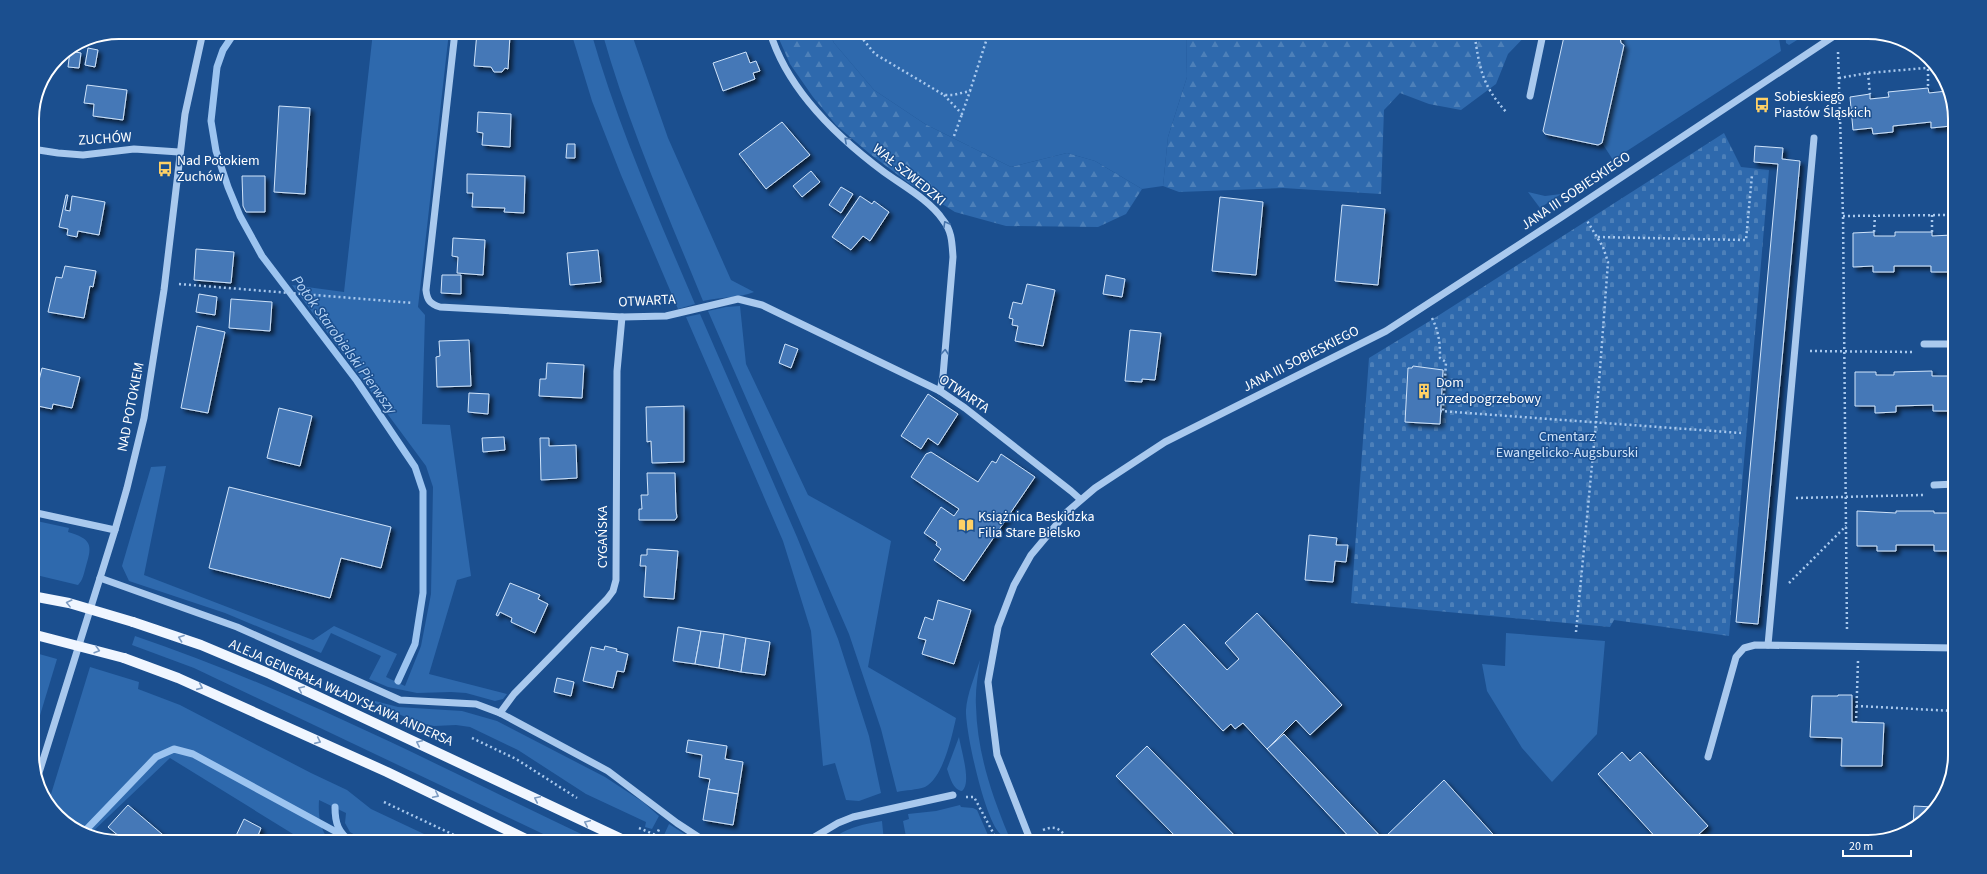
<svg xmlns="http://www.w3.org/2000/svg" width="1987" height="874" viewBox="0 0 1987 874" font-family="'Source Sans 3',sans-serif">
<style>
.green{fill:#2e69ad}
.forest{fill:url(#forest-firs)}
.cemetery{fill:url(#cemetery-stones)}
.lines{fill:none;stroke-linecap:round;stroke-linejoin:round}
.stream{stroke:#9cc4f0;stroke-width:7}
.building{fill:#4478b7;stroke:#cfe3fa;filter:url(#shadow)}
.path{stroke:#a9c9ee;stroke-width:2.5;stroke-dasharray:2 3;stroke-linecap:butt}
.minor{stroke:#a9c9ee;stroke-width:7}
.major{stroke:#f0f6ff;stroke-width:10}
.major-bridge{stroke:#f0f6ff;stroke-width:10}
.oneway{stroke:#4674ac}
.oneway2{stroke:#7b9ac1}
.labels{text-anchor:middle;dominant-baseline:central;stroke-width:3;stroke-linejoin:round;paint-order:stroke}
.poi-label{font-size:14px;fill:#fff;stroke:#1b4f8f;text-anchor:start}
.street-label{font-size:14px;fill:#fff;stroke:#1b4f8f}
.park-label{font-size:14px;fill:#cfe3fa;stroke:#1b4f8f}
.water-label{font-size:15px;font-style:italic;fill:#b5d3f5;stroke:#1b4f8f}
.rim{fill:none;stroke:#fff;stroke-width:2}
</style>
<defs>
<pattern id="forest-firs" width="22" height="20" patternUnits="userSpaceOnUse"><rect width="22" height="20" fill="#2e69ad"/><path d="M5 1l3.5 6h-7zM16 11l3.5 6h-7z" fill="#4d80b9"/></pattern>
<pattern id="cemetery-stones" width="16" height="16" patternUnits="userSpaceOnUse"><rect width="16" height="16" fill="#2e69ad"/><path d="M2 7V4a2 2 0 0 1 4 0v3zM10 15v-3a2 2 0 0 1 4 0v3z" fill="#4d80b9"/></pattern>
<filter id="shadow"><feDropShadow dx="3.5" dy="3.5" stdDeviation="2" flood-color="#0009"/></filter>
</defs>
<rect width="100%" height="100%" fill="#1b4f8f"/>
<!-- green -->
<g class="green">
<path d="M373,32H449L418,307L425,315L422,424L450,425L471,576L457,580L429,674L507,694L503,699L495,701L466,693L451,692L417,693L388,687L369,679L381,656L331,633L321,653L225,613L129,581L122,566L151,467L166,466L144,575L313,640L334,626L397,654L386,677L405,686L421,646L431,594L433,487L426,466L292,285L344,292Z"/>
<path d="M571,32H591C618,126 657,215 695,304L678,309L621,175L592,101Z"/>
<path d="M602,32H631L668,138L731,280L754,292C739,298 720,297 703,301C667,213 628,124 602,32Z"/>
<path d="M829,32H1186L1187,77L1168,137L1163,186L1142,189L1095,161L1067,153L1011,167L925,124L874,90L834,43Z"/>
<path d="M1619,32H1778L1781,51L1613,160L1602,143L1624,45L1621,43Z"/>
<path d="M1785,32H1810L1789,45L1786,43Z"/>
<path d="M1528,192L1545,196L1561,194L1540,208Z"/>
<path d="M740,306L746,364L808,495L891,541L868,667L956,718C952,736 943,778 925,787C917,790 906,790 897,792L881,729L849,634L708,311L726,307Z"/>
<path d="M700,314L797,537L838,639L869,736L881,793L859,801L846,800L835,763L823,766L811,631L783,541L686,317Z"/>
<path d="M32,520L69,528L68,532C91,539 93,544 86,566C84,573 83,580 78,585L32,574Z"/>
<path d="M1506,633L1605,641L1597,734L1552,782L1522,748L1487,691L1482,664L1505,666Z"/>
<path d="M135,636C295,690 446,770 598,842H560L194,668L132,645Z"/>
<path d="M32,652L57,659L38,722L32,720Z"/>
<path d="M980,660C978,675 975,691 976,706C977,751 991,793 1008,834L1002,835C986,827 965,730 966,710C967,694 975,676 980,660Z"/>
<path d="M90,667L139,682L138,689L180,705L311,773L347,790L371,809L441,842H367L350,832L345,823L346,813L319,800C318,816 320,831 331,842H306L170,758L88,836L86,835L50,808L48,804Z"/>
<path d="M375,701L398,707L462,711L497,721L605,777L643,802L659,816L652,829L645,827L646,822L586,794L518,750L470,727L456,725L434,726L416,722L375,703Z"/>
<path d="M959,737C961,750 972,783 962,791C953,790 950,777 947,769Z"/>
<path d="M960,805L961,807L973,808L977,810L991,842H907L903,821L909,819L908,814L936,811Z"/>
<path d="M882,821L884,842H827C846,828 859,825 882,821Z"/>
<path d="M669,824L697,842H682L664,835Z"/>
</g>
<!-- forest -->
<g class="forest">
<path d="M776,32H829L834,43L874,90L925,124L1011,167L1067,153L1095,161L1142,189L1126,214L1098,227L1006,226L955,212L910,184L870,154L836,125L813,97L790,64Z"/>
<path d="M1186,32H1529L1508,54L1496,84L1461,110L1429,104L1400,93L1384,110L1381,194L1283,188L1179,192L1163,186L1168,137L1187,77Z"/>
</g>
<!-- cemetery -->
<path class="cemetery" d="M1724,133L1741,167L1769,170L1729,636L1614,620L1610,627L1351,603L1369,358L1433,319Z"/>
<g class="lines">
<!-- stream -->
<g class="stream">
<path d="M235,32L223,50L217,67L211,121L216,151L228,187L240,216L262,256L357,381L415,467L423,491V593L415,644L398,681"/>
<path d="M335,807C335,823 338,833 352,842"/>
<path d="M83,833L156,757L174,749L193,754L342,835"/>
</g>
</g>
<!-- building -->
<g class="building">
<path d="M477,32L510,35L508,69L505,68L502,72H494L491,67L474,66Z"/>
<path d="M1565,32H1619L1621,43L1624,45L1602,143L1598,145L1545,134L1543,131Z"/>
<path d="M88,48L98,50L95,67L85,65Z"/>
<path d="M70,51L81,53L79,68L68,67Z"/>
<path d="M746,52L750,63L756,61L760,71L753,73L755,79L723,91L713,63Z"/>
<path d="M87,85L127,90L123,120L93,116L94,104L84,103Z"/>
<path d="M1928,88L1929,93L1947,91L1955,113V120H1951V126L1931,128V122L1893,126V132L1873,134L1872,128L1853,130L1850,97L1870,94V99L1889,97L1888,92Z"/>
<path d="M279,106L310,108L305,194L274,192Z"/>
<path d="M478,112L511,114L510,147L482,145L483,133L477,132Z"/>
<path d="M782,122L810,155L766,189L739,154Z"/>
<path d="M567,144H575V158H566Z"/>
<path d="M1755,146L1783,148L1782,159L1800,161L1758,624L1736,622L1778,164L1754,162Z"/>
<path d="M811,171L820,182L802,197L793,186Z"/>
<path d="M467,174L525,176L524,213L504,212L505,208L472,207L473,193H467Z"/>
<path d="M242,176H265V212H246L243,206Z"/>
<path d="M841,187L853,194L841,213L829,205Z"/>
<path d="M66,195H68L65,210L70,211L72,196L105,202L99,235L78,231L77,237L67,235L68,229L59,227Z"/>
<path d="M860,196L872,204L874,201L889,212L870,241L863,236L851,250L832,237Z"/>
<path d="M1220,197L1263,202L1256,275L1212,271Z"/>
<path d="M1342,205L1385,209L1378,285L1335,281Z"/>
<path d="M1952,231H1955V265H1952V272H1931V266H1894V272H1873V266L1853,267V233L1874,232V236H1895V232H1932V236L1952,235Z"/>
<path d="M453,238L485,240L483,275L457,273L458,257L452,256Z"/>
<path d="M196,249L234,252L231,283L194,280Z"/>
<path d="M598,250L601,282L570,285L567,253Z"/>
<path d="M65,266L96,271L93,287L90,286L84,318L48,312L56,277L62,278Z"/>
<path d="M442,275H461V294L441,293Z"/>
<path d="M1106,275L1125,279L1122,297L1103,294Z"/>
<path d="M1027,284L1055,290L1043,346L1015,341L1018,326L1012,325L1013,319L1009,318L1013,302L1022,304Z"/>
<path d="M199,294L217,297L215,315L196,312Z"/>
<path d="M231,299L272,302L270,331L229,328Z"/>
<path d="M197,326L225,332L208,413L181,408Z"/>
<path d="M1130,330L1161,333L1155,380L1142,379V382L1125,381Z"/>
<path d="M469,340L471,386L437,387L436,357L440,356L439,341Z"/>
<path d="M785,344L798,349L791,368L779,363Z"/>
<path d="M547,363L584,365L582,398L539,396L540,379H546Z"/>
<path d="M1413,366L1443,370L1440,424L1405,422L1408,368H1412Z"/>
<path d="M42,368L80,377L72,408L53,404L52,409L33,405Z"/>
<path d="M1954,370L1955,406L1954,411H1933V405L1896,406V412L1875,413V406H1855V372H1876V375H1894V372L1932,371V376H1954Z"/>
<path d="M469,393L489,394L488,414L468,412Z"/>
<path d="M928,394L958,414L938,445L928,438L921,449L901,436Z"/>
<path d="M684,406V462L652,463L651,441L647,442L646,407Z"/>
<path d="M279,408L312,416L300,466L267,458Z"/>
<path d="M504,437L505,450L483,452L482,438Z"/>
<path d="M540,438H549V446L576,445L577,478L541,480Z"/>
<path d="M931,452L978,482L992,461L996,463L1001,454L1035,477L964,581L934,560L941,549L936,545L937,542L924,533L941,507L954,516L959,509L911,477L926,454Z"/>
<path d="M647,473H675L676,511L677,517L675,520H639V509H642L641,495H648Z"/>
<path d="M229,487L391,527L381,568L341,558L330,598L209,568Z"/>
<path d="M1954,510H1955V551H1934V545H1896V551H1877V546H1857V511L1896,513V511H1934V513H1954Z"/>
<path d="M1309,535L1337,538L1336,545H1348L1346,562L1335,561L1333,582L1305,580Z"/>
<path d="M647,549L678,551L674,599L644,597L646,566H640L641,555H647Z"/>
<path d="M510,583L540,595L538,599L548,604L535,633L511,622L512,618L500,612L498,616L496,615Z"/>
<path d="M938,600L971,610L954,664L922,654L926,640L918,638L925,617L933,620Z"/>
<path d="M1257,613L1342,705L1310,735L1296,720L1267,749L1243,723L1235,729L1231,724L1223,731L1151,654L1184,624L1227,670L1239,659L1225,643Z"/>
<path d="M678,627L701,631L695,664L673,661Z"/>
<path d="M701,631L724,634L719,668L695,664Z"/>
<path d="M724,634L746,638L741,672L719,668Z"/>
<path d="M746,638L770,642L765,675L741,672Z"/>
<path d="M605,646L617,649L616,651L628,654L624,672L617,671L613,688L583,681L591,647L604,650Z"/>
<path d="M557,678L574,682L571,696L554,692Z"/>
<path d="M1838,695H1852V722L1884,723L1882,766H1841L1842,738L1810,737L1812,696H1838Z"/>
<path d="M1284,734L1383,839L1444,780L1500,842H1354L1267,749Z"/>
<path d="M688,740L727,746L725,759L743,762L738,794L708,789L710,779L699,777L702,755L686,752Z"/>
<path d="M1147,746L1241,842H1181L1116,776Z"/>
<path d="M1622,752L1630,761L1640,752L1708,826L1690,842H1660L1598,774Z"/>
<path d="M708,789L738,794L733,825L703,820Z"/>
<path d="M128,805L169,840L167,842H126L108,827Z"/>
<path d="M1914,806L1933,807L1917,827L1913,828Z"/>
<path d="M244,819L261,828L257,838L265,842H233Z"/>
</g>
<g class="lines">
<!-- path -->
<g class="path">
<path d="M857,32L875,54L944,95H953L970,91L989,32"/>
<path d="M1474,32C1480,69 1481,84 1507,113"/>
<path d="M1838,52L1843,216L1847,632"/>
<path d="M1928,59V88"/>
<path d="M1868,73L1870,94"/>
<path d="M1839,78L1868,73L1937,67"/>
<path d="M944,95L962,114L970,91"/>
<path d="M954,136L962,114"/>
<path d="M1932,215V232"/>
<path d="M1843,216L1946,215"/>
<path d="M1874,232L1875,216"/>
<path d="M1598,237L1746,240L1752,175"/>
<path d="M179,284L413,303"/>
<path d="M1432,318C1439,332 1440,343 1440,358L1446,362L1443,411"/>
<path d="M1810,351L1913,352"/>
<path d="M1440,411L1741,433"/>
<path d="M1796,498L1923,495"/>
<path d="M1789,583L1846,526"/>
<path d="M1576,632L1596,423L1608,262L1603,247L1586,219"/>
<path d="M1856,706L1955,711"/>
<path d="M1856,723L1858,661"/>
<path d="M472,738L516,759L577,798"/>
<path d="M966,797H974L998,842"/>
<path d="M384,802L469,842"/>
<path d="M639,828L672,842"/>
<path d="M1043,830C1057,824 1062,831 1070,842"/>
<path d="M656,836L660,827"/>
</g>
<!-- minor -->
<g class="minor">
<path d="M455,32L426,290C427,300 430,304 440,307L622,317L666,316L738,299L762,305L940,391L965,408L1071,491L1080,499"/>
<path d="M770,32C787,89 837,137 884,172C902,185 931,201 943,220C952,231 952,243 953,257L943,376L940,391"/>
<path d="M1530,96L1543,34L1545,32"/>
<path d="M32,149L58,153L83,155L134,149L179,152"/>
<path d="M1953,201H1955"/>
<path d="M1924,344H1955"/>
<path d="M1934,485L1955,484"/>
<path d="M32,512L115,530"/>
<path d="M100,578L237,627L400,700L476,704L500,713L608,771L677,823L706,842"/>
<path d="M1768,645L1814,138"/>
<path d="M500,713L514,694L607,599L613,591L616,580L617,371L622,317"/>
<path d="M1708,757L1736,657L1744,648L1755,645L1955,648"/>
<path d="M38,776L115,530L127,488L144,418L164,290L185,114L203,32"/>
<path d="M806,842L838,823L853,817L953,795"/>
<path d="M1031,842L997,755L988,682L998,627L1014,585L1031,555L1067,512L1095,488L1165,442L1386,331L1560,218L1840,32"/>
</g>
<!-- major -->
<g class="major">
<path d="M133,622L201,645L270,674L628,842"/>
<path d="M124,658L178,678L387,772L532,842"/>
</g>
<!-- major-bridge -->
<g class="major-bridge">
<path d="M32,596L69,603L133,622"/>
<path d="M32,634L124,658"/>
</g>
</g>
<!-- one-way arrows -->
<defs><path id="oneway-chevron" d="M-2-3.5L2.5 0L-2 3.5" fill="none" stroke-width="1.6" stroke-linecap="round" stroke-linejoin="round"/></defs>
<g class="oneway">
<use href="#oneway-chevron" transform="translate(847 140) rotate(-138)"/>
<use href="#oneway-chevron" transform="translate(946 224) rotate(-120)"/>
<use href="#oneway-chevron" transform="translate(945 352) rotate(-86)"/>
</g>
<g class="oneway2">
<use href="#oneway-chevron" transform="translate(69 603) rotate(-166)"/>
<use href="#oneway-chevron" transform="translate(181 638) rotate(-160)"/>
<use href="#oneway-chevron" transform="translate(97 650) rotate(16)"/>
<use href="#oneway-chevron" transform="translate(200 687) rotate(24)"/>
<use href="#oneway-chevron" transform="translate(301 689) rotate(-155)"/>
<use href="#oneway-chevron" transform="translate(318 741) rotate(24)"/>
<use href="#oneway-chevron" transform="translate(419 743) rotate(-155)"/>
<use href="#oneway-chevron" transform="translate(436 795) rotate(26)"/>
<use href="#oneway-chevron" transform="translate(537 799) rotate(-155)"/>
<use href="#oneway-chevron" transform="translate(587 823) rotate(-155)"/>
</g>
<!-- icons -->
<defs>
<g id="bus-bare" transform="scale(1.2)"><path d="M-5-6H5V4H4V6H2V4H-2V6H-4V4H-5ZM-3.5-4V0h7V-4ZM-3.5 1.2v1.5H-2V1.2ZM2 1.2v1.5H3.5V1.2Z" fill="#ffd166" stroke="#1b4f8f" stroke-width="2.5" paint-order="stroke"/></g>
<g id="building-bare" transform="scale(1.2)"><path d="M-4-6H4V6H1V3H-1V6H-4ZM-2.5-4.3h1.7v1.8h-1.7ZM.8-4.3h1.7v1.8H.8ZM-2.5-1h1.7V.8h-1.7ZM.8-1h1.7V.8H.8Z" fill="#ffd166" stroke="#1b4f8f" stroke-width="2.5" paint-order="stroke"/></g>
<g id="library-bare" transform="scale(1.2)"><path d="M-6-4Q-3-5.5-.7-3.5V5Q-3 3-6 4ZM6-4Q3-5.5 .7-3.5V5Q3 3 6 4Z" fill="#ffd166" stroke="#1b4f8f" stroke-width="2.5" paint-order="stroke"/></g>
</defs>
<g fill-rule="evenodd">
<use href="#bus-bare" x="1762" y="105"/>
<use href="#bus-bare" x="165" y="169"/>
<use href="#building-bare" x="1424" y="391"/>
<use href="#library-bare" x="966" y="525"/>
</g>
<g class="labels">
<!-- poi labels -->
<g class="poi-label">
<text x="1774" y="97">Sobieskiego<tspan x="1774" dy="16">Piastów Śląskich</tspan></text>
<text x="177" y="161">Nad Potokiem<tspan x="177" dy="16">Zuchów</tspan></text>
<text x="1436" y="383">Dom<tspan x="1436" dy="16">przedpogrzebowy</tspan></text>
<text x="978" y="517">Książnica Beskidzka<tspan x="978" dy="16">Filia Stare Bielsko</tspan></text>
</g>
<!-- street labels -->
<g class="street-label">
<text transform="translate(105 139) rotate(-4)">ZUCHÓW</text>
<text transform="translate(909 175) rotate(39)">WAŁ SZWEDZKI</text>
<text transform="translate(1576 191) rotate(-34)">JANA III SOBIESKIEGO</text>
<text transform="translate(647 301) rotate(-3)">OTWARTA</text>
<text transform="translate(1301 359) rotate(-27)">JANA III SOBIESKIEGO</text>
<text transform="translate(964 394) rotate(34)">OTWARTA</text>
<text transform="translate(131 407) rotate(-79)">NAD POTOKIEM</text>
<text transform="translate(603 537) rotate(-90)">CYGAŃSKA</text>
<text transform="translate(341 693) rotate(24)">ALEJA GENERAŁA WŁADYSŁAWA ANDERSA</text>
</g>
<!-- park labels -->
<g class="park-label">
<text x="1567" y="437">Cmentarz<tspan x="1567" dy="16">Ewangelicko-Augsburski</tspan></text>
</g>
<!-- water labels -->
<g class="water-label">
<text transform="translate(344 345) rotate(54)">Potok Starobielski Pierwszy</text>
</g>
</g>
<!-- crop -->
<path d="M0 0H1987V874H0ZM119 39H1868A80 80 0 0 1 1948 119V755A80 80 0 0 1 1868 835H119A80 80 0 0 1 39 755V119A80 80 0 0 1 119 39Z" fill="#1b4f8f" fill-rule="evenodd"/>
<path class="rim" d="M119 39H1868A80 80 0 0 1 1948 119V755A80 80 0 0 1 1868 835H119A80 80 0 0 1 39 755V119A80 80 0 0 1 119 39Z"/>
<!-- scale -->
<path d="M1843 850v6h68v-6" fill="none" stroke="#ffffff" stroke-width="2"/>
<text x="1849" y="850" font-size="12" fill="#ffffff" stroke="#1b4f8f" stroke-width="3" paint-order="stroke">20 m</text>
</svg>
